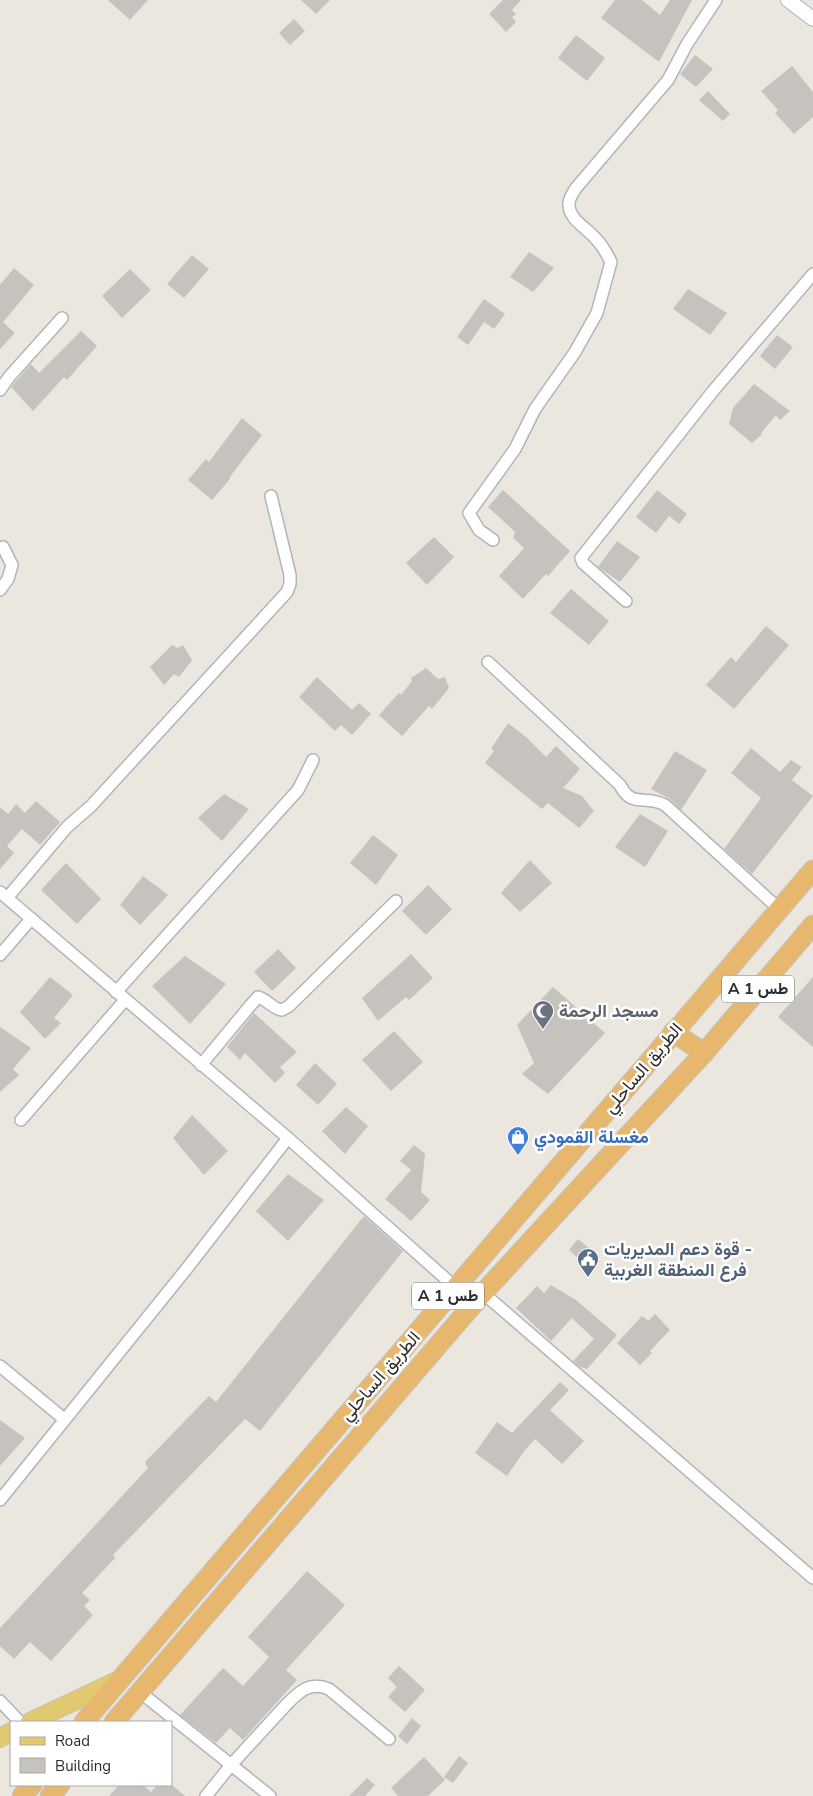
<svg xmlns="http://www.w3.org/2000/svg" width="813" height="1796" viewBox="0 0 813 1796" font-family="'Nunito Sans',Vazirmatn,sans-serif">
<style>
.building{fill:#c6c3be}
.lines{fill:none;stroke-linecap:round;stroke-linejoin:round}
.minor-casing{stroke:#b2b4bd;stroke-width:14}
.tertiary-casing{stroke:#b2b4bd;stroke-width:16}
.primary-casing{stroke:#c4c4c4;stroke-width:20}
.trunk-casing{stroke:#c4c4c4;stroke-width:21}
.minor{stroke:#fff;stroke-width:11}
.tertiary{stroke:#fff;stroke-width:14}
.primary{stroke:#e0c96e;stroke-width:18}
.trunk{stroke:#e6b76c;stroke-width:19}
.labels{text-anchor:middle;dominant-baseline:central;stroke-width:5;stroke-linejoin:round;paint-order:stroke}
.shield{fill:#fff;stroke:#6b6b6b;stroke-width:1}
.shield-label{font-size:16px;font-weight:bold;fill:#2b2b2b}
.worship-label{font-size:18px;font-weight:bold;fill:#5b616d;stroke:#fff;text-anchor:start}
.street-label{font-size:18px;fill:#2b2b2b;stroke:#fff}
.shop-label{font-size:18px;font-weight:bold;fill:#366cbe;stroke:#fff;text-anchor:start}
.service-label{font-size:18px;font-weight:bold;fill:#4e5e75;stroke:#fff;text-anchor:start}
</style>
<rect width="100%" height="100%" fill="#ebe6de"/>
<!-- building -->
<g class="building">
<path d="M108,0H148L130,20Z"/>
<path d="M301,0H330L316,14Z"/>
<path d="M503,0H521L512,10L516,14L512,17L516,22L506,32L489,14Z"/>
<path d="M615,0H642L660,15L670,0H692L659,62L601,18Z"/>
<path d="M294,19L305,31L290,45L279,33Z"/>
<path d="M576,35L605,58L587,81L558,58Z"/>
<path d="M695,55L713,69L696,87L680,74Z"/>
<path d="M792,66L813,92V117L794,134L775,113L778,110L761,91Z"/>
<path d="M708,91L730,114L723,121L699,100Z"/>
<path d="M529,252L554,268L533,292L510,277Z"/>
<path d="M192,255L209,269L184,298L167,284Z"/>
<path d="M14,268L34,285L3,322L15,333L0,349V285Z"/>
<path d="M130,269L151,290L122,318L102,296Z"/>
<path d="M688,289L727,313L710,335L673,309Z"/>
<path d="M484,299L505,314L494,329L484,322L468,345L457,337Z"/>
<path d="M81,331L97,346L67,380L64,377L33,411L11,387L31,364L39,373Z"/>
<path d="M777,335L793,347L775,369L760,356Z"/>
<path d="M754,384L790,411L780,420L776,415L761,433L762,434L752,443L729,424L733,408Z"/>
<path d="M242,418L262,435L229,478L230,479L212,500L188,480L206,459L209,462Z"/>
<path d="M503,490L570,551L548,576L546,574L523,599L499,576L524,548L513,538L515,532L488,507Z"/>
<path d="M657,490L687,514L679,524L669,516L656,533L636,517Z"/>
<path d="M434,537L454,557L427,585L406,563Z"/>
<path d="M617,541L640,557L620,582L598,567Z"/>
<path d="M571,589L609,621L589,645L550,613Z"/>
<path d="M766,626L789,645L734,709L706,685L731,657L736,662Z"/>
<path d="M172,645L178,648L183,645L192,660L179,677L174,674L164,685L150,667Z"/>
<path d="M426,668L438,679L445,677L449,688L432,709L429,706L402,736L379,715L399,693L401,695L412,681L411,678Z"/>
<path d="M317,677L352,710L359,703L371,714L352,735L341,725L335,731L299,697Z"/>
<path d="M508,723L526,737L546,757L556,746L580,769L563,788L582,796L594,811L579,828L548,803L542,809L485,763L494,751L491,749Z"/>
<path d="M751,748L780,772L791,760L802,767L792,780L813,796L752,874L724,849L761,798L731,773Z"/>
<path d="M675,751L707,770L681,810L670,799L651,789Z"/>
<path d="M224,794L249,809L222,841L198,818Z"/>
<path d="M36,801L60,822L40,845L22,829L7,846L14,853L0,869V807L8,814L16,804L25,813Z"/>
<path d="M640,814L668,831L645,867L615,847Z"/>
<path d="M373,835L398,855L376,885L350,863Z"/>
<path d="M530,860L552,883L520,912L501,893Z"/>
<path d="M66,863L101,899L77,924L41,890Z"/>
<path d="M143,876L168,895L140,925L120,905Z"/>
<path d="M428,885L452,909L426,935L402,911Z"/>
<path d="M278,949L296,968L272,991L254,972Z"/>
<path d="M411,954L433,978L409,1000L406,997L378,1021L362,998Z"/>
<path d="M185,956L226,984L190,1024L152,986Z"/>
<path d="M50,977L73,995L54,1018L61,1023L45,1039L20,1012Z"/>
<path d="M813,977V1047L778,1017Z"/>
<path d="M553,987L605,1033L548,1094L522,1074L534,1063L517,1025Z"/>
<path d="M254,1013L297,1052L280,1067L285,1073L275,1083L245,1053L240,1060L227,1047Z"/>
<path d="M0,1027L31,1048L13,1069L19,1075L0,1092Z"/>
<path d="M394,1031L423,1062L391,1091L362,1060Z"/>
<path d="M315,1063L337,1084L318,1105L296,1085Z"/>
<path d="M346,1107L368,1126L345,1154L322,1131Z"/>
<path d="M192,1115L228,1151L204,1175L173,1138Z"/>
<path d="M414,1145L425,1154L421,1192L430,1200L411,1221L385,1199L411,1170L400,1161Z"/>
<path d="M288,1174L324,1200L288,1241L256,1211Z"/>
<path d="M364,1216L403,1251L260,1431L245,1419L113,1555L115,1558L82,1593L90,1600L84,1606L93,1615L51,1661L30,1642L14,1659L0,1646V1628L148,1468L145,1462L209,1396L216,1402Z"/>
<path d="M578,1239L590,1249L580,1260L569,1250Z"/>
<path d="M551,1285L576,1300L617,1335L587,1369L580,1367L573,1361L594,1339L572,1318L551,1341L516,1308L537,1286L544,1293Z"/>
<path d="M655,1314L670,1330L650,1351L652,1353L640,1365L617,1343L642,1316L648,1321Z"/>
<path d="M560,1382L569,1390L550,1410L584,1441L562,1464L535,1439L525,1450L507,1476L475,1453L497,1422L512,1433Z"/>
<path d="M0,1420L25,1438L0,1466Z"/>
<path d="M307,1571L345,1605L286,1670L297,1680L243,1740L230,1728L216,1743L180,1715L223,1668L243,1686L269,1657L248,1637Z"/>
<path d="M399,1666L425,1690L405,1712L388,1697L397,1687L388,1678Z"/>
<path d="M412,1718L421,1726L407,1744L398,1736Z"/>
<path d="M459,1756L468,1763L453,1783L444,1777Z"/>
<path d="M424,1757L445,1780L428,1796H398L391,1788Z"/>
<path d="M367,1778L375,1785L365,1796H349Z"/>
<path d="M119,1785H143L151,1792L157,1785H172L185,1796H109Z"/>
</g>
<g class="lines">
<!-- minor casing -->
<g class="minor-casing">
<g id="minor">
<path d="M0,390L9,377L62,318"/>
<path d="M493,540L479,530L469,513L515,449L535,409L575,352L597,313L611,262C607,254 603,246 596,239C588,229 570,220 569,206C568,199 573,193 576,188L668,80L687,44L716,0"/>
<path d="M0,590L8,579L12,565L3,547"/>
<path d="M626,601L583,563L581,558L713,391L813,274"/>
<path d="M488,662L620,785C632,809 644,794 665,805L779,909"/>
<path d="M0,892L288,1138L456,1288"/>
<path d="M7,898L67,827L91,806L287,592L290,584V575L271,496"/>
<path d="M0,955L31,919"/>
<path d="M116,992L298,790L313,760"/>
<path d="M201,1065L249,1007L258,997C268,1000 273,1009 282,1010L289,1006L396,901"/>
<path d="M21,1120L125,1000"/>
<path d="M483,1293L813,1578"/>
<path d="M0,1366L64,1419"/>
<path d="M0,1500L188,1267L288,1138"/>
<path d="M140,1692L270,1796"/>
<path d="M0,1701L20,1722"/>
<path d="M206,1796L231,1765L286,1705C299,1692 309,1681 329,1689L389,1739"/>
</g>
</g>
<!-- tertiary casing -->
<g class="tertiary-casing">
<path id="tertiary" d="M788,0L813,19"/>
</g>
<!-- primary casing -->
<g class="primary-casing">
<g id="primary">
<path d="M30,1722L119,1680"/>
<path d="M0,1738L11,1732"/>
</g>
</g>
<!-- trunk casing -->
<g class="trunk-casing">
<g id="trunk">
<path d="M673,1032L704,1053"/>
<path d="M84,1722L813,870"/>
<path d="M114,1722L483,1293L704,1053L813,925"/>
<path d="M22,1796L32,1785"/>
<path d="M50,1796L60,1785"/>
</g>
</g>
<!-- minor -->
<use href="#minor" class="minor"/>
<!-- tertiary -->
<use href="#tertiary" class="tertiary"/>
<!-- primary -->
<use href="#primary" class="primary"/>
<!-- trunk -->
<use href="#trunk" class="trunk"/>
</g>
<!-- icons -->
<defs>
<g id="mosque-pin" transform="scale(1.125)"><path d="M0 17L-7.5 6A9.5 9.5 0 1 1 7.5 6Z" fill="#6b7280" stroke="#fff"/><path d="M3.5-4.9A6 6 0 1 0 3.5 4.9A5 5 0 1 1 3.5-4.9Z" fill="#fff"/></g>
<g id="shop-pin" transform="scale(1.125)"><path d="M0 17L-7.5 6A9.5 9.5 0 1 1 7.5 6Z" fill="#3f7fe0" stroke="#fff"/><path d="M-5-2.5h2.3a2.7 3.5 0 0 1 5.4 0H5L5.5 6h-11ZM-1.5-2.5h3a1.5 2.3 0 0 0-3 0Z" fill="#fff"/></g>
<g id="civic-pin" transform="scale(1.125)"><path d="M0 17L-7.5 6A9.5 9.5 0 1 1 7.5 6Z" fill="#5c6f8a" stroke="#fff"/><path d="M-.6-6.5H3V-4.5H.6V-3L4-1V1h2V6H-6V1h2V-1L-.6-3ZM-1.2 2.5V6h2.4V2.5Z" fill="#fff"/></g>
</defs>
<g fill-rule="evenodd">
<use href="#mosque-pin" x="543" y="1011"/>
<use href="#shop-pin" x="518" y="1137"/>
<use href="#civic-pin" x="588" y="1259"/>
</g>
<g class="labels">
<!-- shield labels -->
<g class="shield">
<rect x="722" y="975.5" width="72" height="27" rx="4"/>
<rect x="412" y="1282.5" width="72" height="27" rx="4"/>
</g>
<g class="shield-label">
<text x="758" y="989">A 1 طس</text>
<text x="448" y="1296">A 1 طس</text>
</g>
<!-- worship labels -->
<g class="worship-label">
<text x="559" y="1011">مسجد الرحمة</text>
</g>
<!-- street labels -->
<g class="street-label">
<text transform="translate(643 1068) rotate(-50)">الطريق الساحلي</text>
<text transform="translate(380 1376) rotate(-49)">الطريق الساحلي</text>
</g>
<!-- shop labels -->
<g class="shop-label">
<text x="534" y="1137">مغسلة القمودي</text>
</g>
<!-- service labels -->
<g class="service-label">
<text x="604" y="1249">قوة دعم المديريات -<tspan x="604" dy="21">فرع المنطقة الغربية</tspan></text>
</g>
</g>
<!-- legend -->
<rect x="10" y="1721" width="162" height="65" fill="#ffffff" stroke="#aaaaaa"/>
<rect x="20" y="1737" width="25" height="8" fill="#e0c96e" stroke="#aaaaaa"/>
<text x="55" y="1746" font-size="15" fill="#2b2b2b">Road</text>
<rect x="20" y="1758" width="25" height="15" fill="#c6c3be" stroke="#aaaaaa"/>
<text x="55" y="1771" font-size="15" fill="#2b2b2b">Building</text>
</svg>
